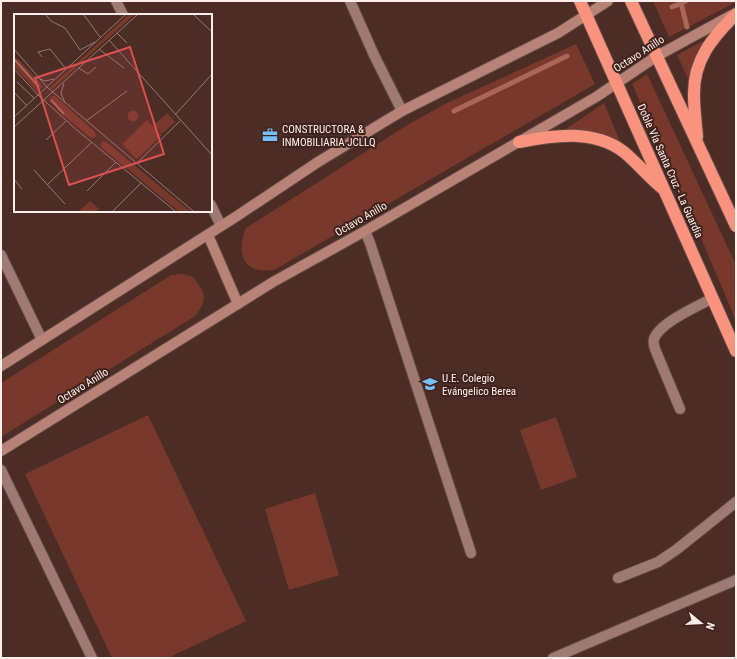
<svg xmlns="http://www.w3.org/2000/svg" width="737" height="659" viewBox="0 0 737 659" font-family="'Roboto Condensed',sans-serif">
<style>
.green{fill:#78382c}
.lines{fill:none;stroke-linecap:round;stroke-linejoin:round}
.stream{stroke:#ac6658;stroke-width:5}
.lane-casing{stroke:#624844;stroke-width:12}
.street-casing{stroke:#624844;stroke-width:12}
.secondary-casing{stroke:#624844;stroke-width:12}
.highway-casing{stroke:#624844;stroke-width:14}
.lane{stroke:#9e7a72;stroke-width:10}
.street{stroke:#9e7a72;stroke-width:10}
.secondary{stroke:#b98276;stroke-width:10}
.highway{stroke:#f9937e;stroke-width:12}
.labels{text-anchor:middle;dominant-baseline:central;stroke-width:4;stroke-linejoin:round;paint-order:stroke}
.street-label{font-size:11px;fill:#ffeeea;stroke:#40231d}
.poi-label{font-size:11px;fill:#ffeeea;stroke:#40231d;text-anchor:start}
.inset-river{fill:none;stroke:#ac6658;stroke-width:2}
.inset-road{fill:none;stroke:#937a74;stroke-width:1}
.view{fill:#de504f;fill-opacity:0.15;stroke:#de504f;stroke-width:2}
.inset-edge{fill:none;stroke:#ffeeea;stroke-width:2}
</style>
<rect width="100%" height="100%" fill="#4b2d26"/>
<!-- green -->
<g class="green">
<path d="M653,1H736V2L669,37Z"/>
<path d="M705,40L695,59L690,83L677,55Z"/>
<path d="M576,44L595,84L274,270C269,270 263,271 258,270C238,265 239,243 246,228L409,124L447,103Z"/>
<path d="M647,74L736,265V321L696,226L632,84Z"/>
<path d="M604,103L621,144C603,135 585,126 563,131Z"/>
<path d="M183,274L193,277C206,294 208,299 195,316L1,437V383L171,275Z"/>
<path d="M148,415L246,621L168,658H112L25,474Z"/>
<path d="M556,417L577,477L541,490L520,430Z"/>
<path d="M315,493L339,575L289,590L265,509Z"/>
</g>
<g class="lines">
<!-- stream -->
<g class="stream">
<path d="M681,3L687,27"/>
<path d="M672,7L686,1"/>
<path d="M454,111L567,56"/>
</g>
<!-- lane casing -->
<g class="lane-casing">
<g id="lane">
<path d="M365,231L370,243L471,553"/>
<path d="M680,409L655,349C654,346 653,342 654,339C659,323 698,306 713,298"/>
<path d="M618,578L658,562L676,550L736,502"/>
</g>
</g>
<!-- street casing -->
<g class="street-casing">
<g id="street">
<path d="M116,1L123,15"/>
<path d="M350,1L374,55L402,111"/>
<path d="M211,205L221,226"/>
<path d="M1,255L42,340"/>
<path d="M1,470L92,658"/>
<path d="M553,658L736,580"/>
</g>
</g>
<!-- secondary casing -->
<g class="secondary-casing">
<g id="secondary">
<path d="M208,235L238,304"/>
<path d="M1,366L237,216L318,162L402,111L558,33L608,1"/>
<path d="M1,451L273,282L365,231L596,97L657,56L732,15"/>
</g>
</g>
<!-- highway casing -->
<g class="highway-casing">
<g id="highway">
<path d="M580,1L736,351"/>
<path d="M631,1L736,226"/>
<path d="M697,137C696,123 694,110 694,96C693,60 712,38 736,14"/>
<path d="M519,142C554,135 594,129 624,152C637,163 649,177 662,188"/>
</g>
</g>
<!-- lane -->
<use href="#lane" class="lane"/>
<!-- street -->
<use href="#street" class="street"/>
<!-- secondary -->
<use href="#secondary" class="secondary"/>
<!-- highway -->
<use href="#highway" class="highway"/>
</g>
<!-- icons -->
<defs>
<g id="office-bare" transform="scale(1.2)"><path d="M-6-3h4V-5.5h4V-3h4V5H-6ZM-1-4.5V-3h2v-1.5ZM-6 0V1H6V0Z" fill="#76c0f7" stroke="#40231d" stroke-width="2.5" paint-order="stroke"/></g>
<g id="school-bare" transform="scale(1.2)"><path d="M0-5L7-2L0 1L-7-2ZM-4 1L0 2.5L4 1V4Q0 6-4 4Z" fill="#76c0f7" stroke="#40231d" stroke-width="2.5" paint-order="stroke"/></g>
</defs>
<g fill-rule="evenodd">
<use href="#office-bare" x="270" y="135"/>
<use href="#school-bare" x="430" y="384"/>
</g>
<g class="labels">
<!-- street labels -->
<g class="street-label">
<text transform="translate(639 54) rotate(-33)">Octavo Anillo</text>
<text transform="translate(670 171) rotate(66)">Doble Vía Santa Cruz - La Guardia</text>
<text transform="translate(361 219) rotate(-30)">Octavo Anillo</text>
<text transform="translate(83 386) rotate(-32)">Octavo Anillo</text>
</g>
<!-- poi labels -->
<g class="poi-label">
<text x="282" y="129">CONSTRUCTORA &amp;<tspan x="282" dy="13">INMOBILIARIA JCLLQ</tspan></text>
<text x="442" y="378">U.E. Colegio<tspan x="442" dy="13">Evángelico Berea</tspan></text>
</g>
</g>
<!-- overview -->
<g transform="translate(14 14)">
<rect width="198" height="198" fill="#4b2d26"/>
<path d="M114,1H120L38,75L36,74ZM0,44L5,46L29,72L23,78L0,53ZM40,81L81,118L82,123L77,124L49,101L35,85ZM113.5 102a5.5 5.5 0 1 1 11 0a5.5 5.5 0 1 1-11 0ZM153,99L161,108L148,120L140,111ZM133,106L148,121L123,145L108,130ZM88,127L92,128L176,197H164L87,133ZM76,187L85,195L82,197H65Z" fill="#78382c"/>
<path class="inset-river" d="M0,45L25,73M37,86L50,100"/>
<path class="inset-road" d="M32,1L37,7L51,14L66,36L81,28M70,1L86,23M180,1L198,18M103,19L113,29M95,26L198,141M0,35L33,73M85,35L110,54M28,43L24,38L36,35L52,55M65,54L74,60L82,53M0,55L24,81M22,63L31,67L40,65M3,68L20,84M50,69L47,79L51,89M33,73L179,197M0,78L13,92M24,81L64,117L161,197M161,101L198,60M0,103L111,1M72,107L113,77M0,113L123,1M32,126L52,107M122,150L166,107M20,156L51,190M0,165L8,175M33,171L78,128M73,177L102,148M99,197L127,169"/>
<path class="view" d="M116,33L150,140L55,171L21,64Z"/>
<rect width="198" height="198" class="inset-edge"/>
</g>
<!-- border -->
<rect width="737" height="659" fill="none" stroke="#ffeeea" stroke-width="4"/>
<!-- north arrow -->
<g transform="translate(701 623) rotate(108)" stroke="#40231d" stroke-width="3" paint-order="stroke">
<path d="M0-3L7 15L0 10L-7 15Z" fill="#ffeeea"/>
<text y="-6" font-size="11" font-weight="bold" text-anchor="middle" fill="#ffeeea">N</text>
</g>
</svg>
